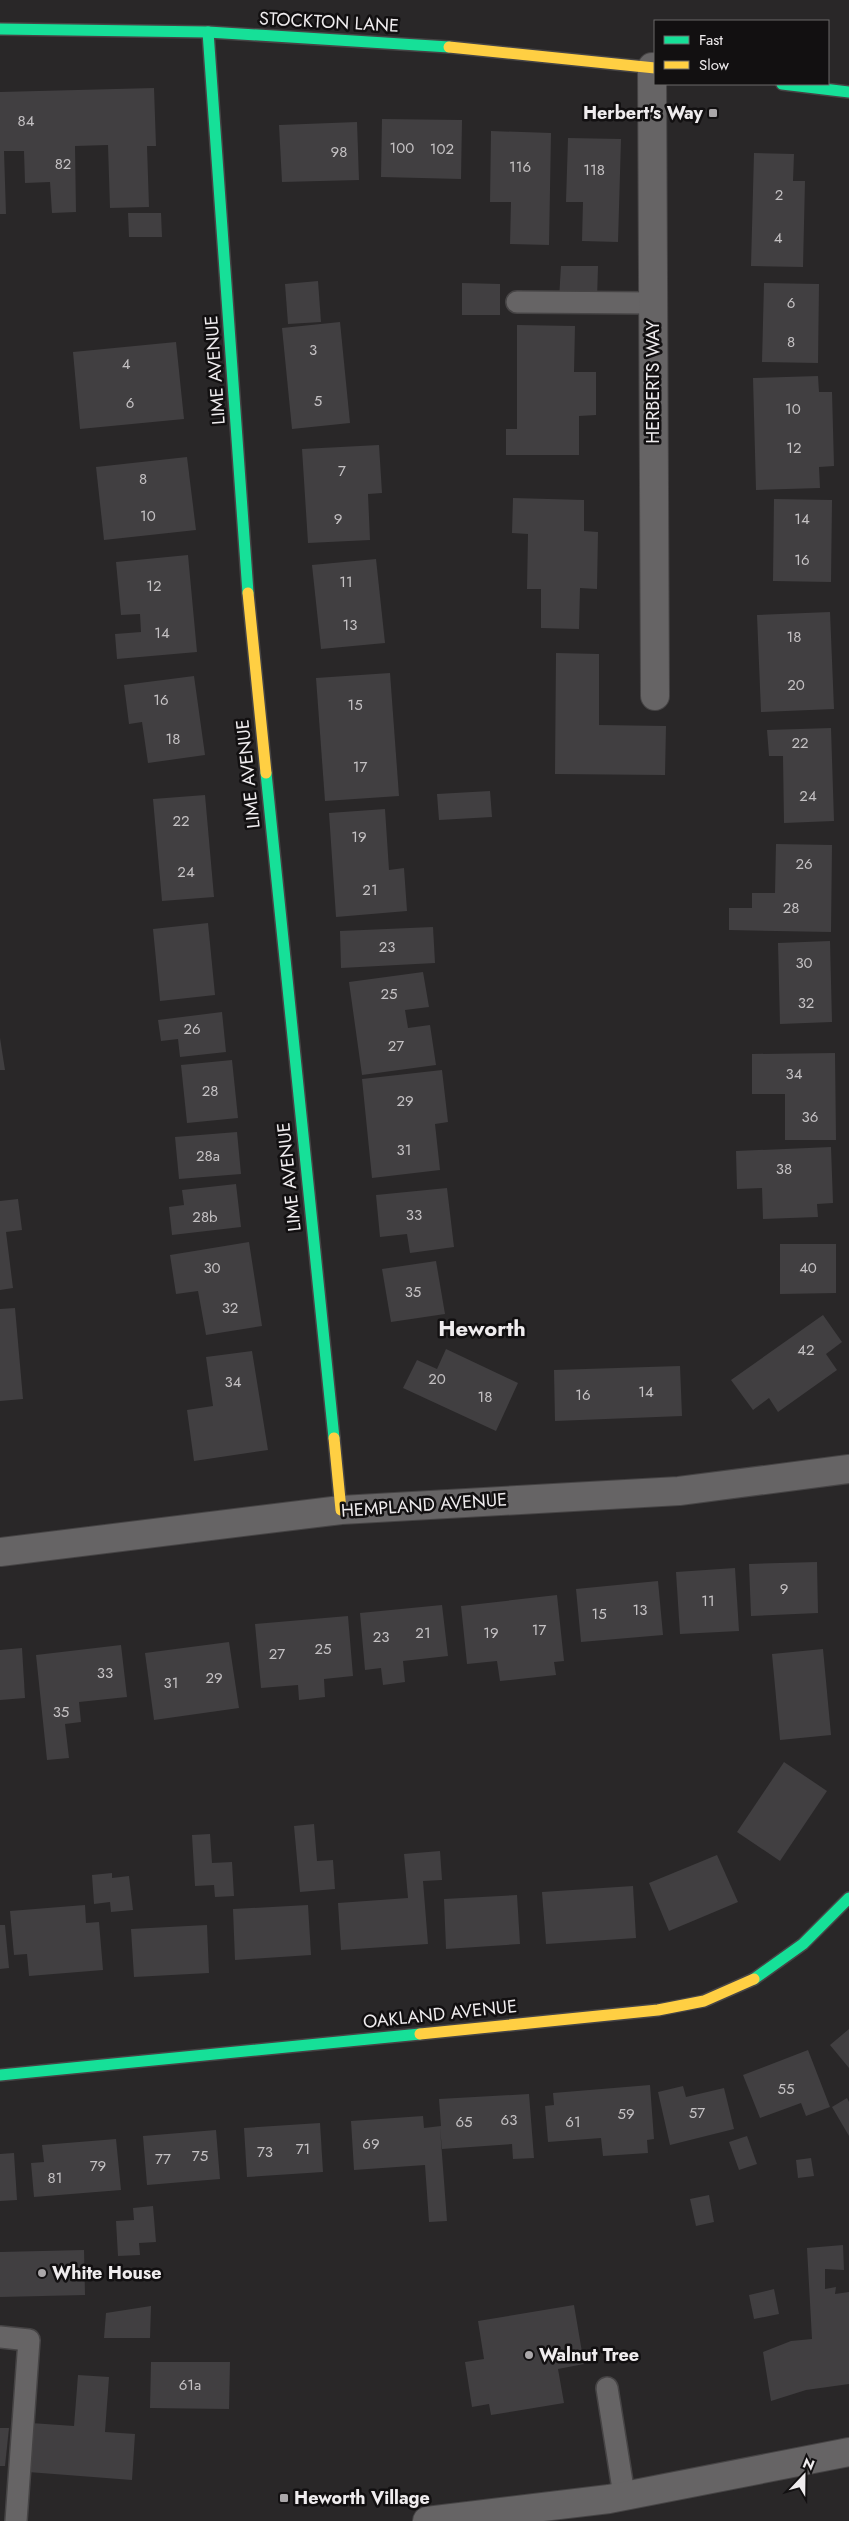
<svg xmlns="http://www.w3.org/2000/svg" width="849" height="2521" viewBox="0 0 849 2521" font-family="Jost,sans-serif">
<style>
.building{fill:#413f41}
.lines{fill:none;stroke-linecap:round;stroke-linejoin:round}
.lane-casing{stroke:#464445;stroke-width:24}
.street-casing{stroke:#464445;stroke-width:30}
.fast-casing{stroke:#464445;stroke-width:14}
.slow-casing{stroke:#464445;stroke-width:14}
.lane{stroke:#666465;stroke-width:21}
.street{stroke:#666465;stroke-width:28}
.fast{stroke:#16e098;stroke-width:11}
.slow{stroke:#ffcf43;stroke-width:11}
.poi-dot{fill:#aaa7a9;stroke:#121011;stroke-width:2}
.labels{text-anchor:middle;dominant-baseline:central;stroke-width:5;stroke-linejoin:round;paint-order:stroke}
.number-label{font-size:15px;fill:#c4c1c3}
.street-label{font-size:18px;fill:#efecee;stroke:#121011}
.poi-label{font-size:18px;font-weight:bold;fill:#efecee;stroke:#121011;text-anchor:start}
.district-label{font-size:22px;font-weight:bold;fill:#efecee;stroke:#121011}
</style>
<rect width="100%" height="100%" fill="#292728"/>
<!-- building -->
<g class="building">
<path d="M154,88L156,146H147L149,207L110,208L108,145L75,146L76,212L52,213L50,182L25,183L24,151H4L6,214H0V92Z"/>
<path d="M382,119L462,120L461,179L381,177Z"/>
<path d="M357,122L359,180L282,182L279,125Z"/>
<path d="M491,131L551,133L549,245L510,244L511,202H490Z"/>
<path d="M568,138L621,139L618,242L582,241L583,202H566Z"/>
<path d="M754,153L794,154L793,181H805L803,267L751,266Z"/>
<path d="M128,213H161L162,237H129Z"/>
<path d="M561,266H598L597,301L559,299Z"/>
<path d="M318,281L321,322L288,324L285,284Z"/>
<path d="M462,283L500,284V315H462Z"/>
<path d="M764,283L819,284L818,363L762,362Z"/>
<path d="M340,322L350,423L292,429L282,328Z"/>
<path d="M517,325L575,326L574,372H596V415L579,416V455H506V429H517Z"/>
<path d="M176,342L184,419L80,429L73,352Z"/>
<path d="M818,376L819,392H832L834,466L819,467L820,488L756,490L753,378Z"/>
<path d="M379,445L382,493L368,494L370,540L308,543L302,449Z"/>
<path d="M187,457L196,530L104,540L96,467Z"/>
<path d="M513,498L584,500V531L598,532L597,589L580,588L579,629L541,628V589H527L528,534L512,533Z"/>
<path d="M774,499L832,500L831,582L773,581Z"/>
<path d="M188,555L197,652L117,659L115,634L141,632L140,614L121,615L116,562Z"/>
<path d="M376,559L385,643L321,649L312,565Z"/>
<path d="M830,612L834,709L761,712L757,615Z"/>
<path d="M556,653L599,654V725L666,726L665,775L555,774Z"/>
<path d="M390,673L399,796L325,801L316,678Z"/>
<path d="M194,676L205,755L148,763L142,722L129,724L124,685Z"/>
<path d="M831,728L834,821L784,823L783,756H769L767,730Z"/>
<path d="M490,791L492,817L439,820L437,794Z"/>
<path d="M205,795L214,897L162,901L153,799Z"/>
<path d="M385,809L389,870L404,868L407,911L336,917L329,813Z"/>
<path d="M776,844L832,845L831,932L729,930V908H752V893H775Z"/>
<path d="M208,923L215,995L160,1001L153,929Z"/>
<path d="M433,927L435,963L341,968L340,931Z"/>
<path d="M830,941L832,1022L780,1024L778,943Z"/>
<path d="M423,972L429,1007L405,1010L408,1028L430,1025L436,1065L362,1075L349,982Z"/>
<path d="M222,1012L226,1052L180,1057L178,1039L161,1041L158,1020Z"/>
<path d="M0,1038L5,1070H0Z"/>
<path d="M835,1053L836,1140H785V1094H752V1054Z"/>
<path d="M232,1060L238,1118L187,1123L181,1065Z"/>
<path d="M442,1070L448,1122L435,1124L440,1170L372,1178L362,1079Z"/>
<path d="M237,1132L241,1174L179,1179L175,1137Z"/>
<path d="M831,1147L833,1203L817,1204L818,1217L763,1219L762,1188L737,1189L736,1151Z"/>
<path d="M236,1184L241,1227L172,1235L169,1207L184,1205L182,1190Z"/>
<path d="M447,1188L454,1247L410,1253L407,1234L380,1237L376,1195Z"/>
<path d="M18,1199L22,1230L6,1232L13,1288L0,1290V1201Z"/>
<path d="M249,1242L262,1326L206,1335L198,1291L176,1294L170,1255Z"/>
<path d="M780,1244H836V1293L780,1294Z"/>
<path d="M436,1261L445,1314L391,1322L382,1269Z"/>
<path d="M15,1308L23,1399L0,1401V1309Z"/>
<path d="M823,1315L842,1342L826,1354L837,1370L778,1412L769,1398L753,1410L731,1380Z"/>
<path d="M446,1349L518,1383L496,1431L403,1388L417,1360L437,1369Z"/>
<path d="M252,1351L268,1450L194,1461L187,1410L213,1406L206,1357Z"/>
<path d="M680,1366L682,1416L555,1421L554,1370Z"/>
<path d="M817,1562L818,1613L751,1616L749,1564Z"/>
<path d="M735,1568L739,1631L680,1634L676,1572Z"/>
<path d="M658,1581L663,1635L581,1642L576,1589Z"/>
<path d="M557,1595L564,1661L554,1662L556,1675L500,1681L497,1661L467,1664L461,1606Z"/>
<path d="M442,1605L448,1656L403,1661L405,1682L383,1685L381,1668L365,1670L360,1613Z"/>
<path d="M348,1616L353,1676L324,1679L325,1697L299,1700L298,1685L261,1688L255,1624Z"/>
<path d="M229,1642L239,1708L154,1720L145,1653Z"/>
<path d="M121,1645L127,1697L79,1702L81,1722L65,1724L69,1758L47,1760L36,1655Z"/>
<path d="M22,1648L25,1698L0,1700V1650Z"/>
<path d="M823,1649L831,1735L780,1740L772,1654Z"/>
<path d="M784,1762L827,1791L780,1861L737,1832Z"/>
<path d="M314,1824L317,1861L333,1860L335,1889L300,1892L294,1826Z"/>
<path d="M210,1834L212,1863L232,1862L234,1896L215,1897L214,1885L195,1886L192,1835Z"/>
<path d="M440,1851L442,1880L423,1881L428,1944L341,1950L338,1903L408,1898L404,1854Z"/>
<path d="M717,1855L738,1902L669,1931L649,1883Z"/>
<path d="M112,1873V1878L129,1876L133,1910L111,1912L110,1902L94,1904L92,1875Z"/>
<path d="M633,1886L636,1938L546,1944L542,1892Z"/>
<path d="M517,1895L520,1944L446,1949L444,1899Z"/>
<path d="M85,1905L86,1923L99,1922L103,1970L29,1976L27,1954L14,1955L10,1911Z"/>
<path d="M308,1905L311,1955L235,1960L233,1909Z"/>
<path d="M0,1925H5L9,1968L0,1969Z"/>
<path d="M207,1925L209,1973L134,1977L131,1929Z"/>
<path d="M849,2029V2068L830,2045Z"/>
<path d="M808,2050L830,2107L806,2116L801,2103L760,2118L743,2075Z"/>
<path d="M650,2085L654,2139L647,2140L648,2153L603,2156L601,2138L548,2142L545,2106L554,2105L553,2093Z"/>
<path d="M683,2086L686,2097L724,2088L734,2129L670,2145L658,2092Z"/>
<path d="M529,2094L534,2158L513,2159L512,2144L442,2149L440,2128L447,2221L429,2222L425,2165L354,2170L351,2121L423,2116L424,2128L441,2126L439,2099Z"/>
<path d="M847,2098L849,2102V2136L832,2107Z"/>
<path d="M320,2123L323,2172L247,2177L244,2128Z"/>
<path d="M216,2130L220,2179L147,2185L143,2136Z"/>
<path d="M747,2136L757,2164L739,2170L729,2142Z"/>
<path d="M116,2139L121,2190L34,2197L31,2163L44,2162L42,2145Z"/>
<path d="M14,2153L17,2200L0,2201V2154Z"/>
<path d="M811,2158L814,2176L798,2178L796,2160Z"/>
<path d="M709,2195L714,2222L696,2226L690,2199Z"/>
<path d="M153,2206L156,2242L139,2243L140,2255L118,2256L116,2221L134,2220L133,2208Z"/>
<path d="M843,2245L844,2270L825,2269V2289L836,2287L835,2294L849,2292V2384L806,2390L771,2401L763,2352L791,2341L812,2339L807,2248Z"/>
<path d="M84,2250L85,2295L0,2297V2252Z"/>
<path d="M774,2289L779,2314L754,2319L749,2295Z"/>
<path d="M574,2305L584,2364L558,2369L564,2403L491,2415L489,2404L472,2407L465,2362L484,2359L478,2321Z"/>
<path d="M151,2306L150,2338H104L106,2313Z"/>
<path d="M151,2362H230L229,2409L150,2408Z"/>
<path d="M78,2375L109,2377L105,2432L135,2434L132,2480L28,2472L31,2423L74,2426Z"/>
<path d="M0,2428H9L5,2466H0Z"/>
</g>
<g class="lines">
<!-- lane casing -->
<g class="lane-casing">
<g id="lane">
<path d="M517,302L653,303"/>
<path d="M0,2337L29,2340L16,2521"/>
<path d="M607,2388L624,2495"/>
</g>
</g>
<!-- street casing -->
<g class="street-casing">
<g id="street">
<path d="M652,67L655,696"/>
<path d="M0,1552L341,1510L679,1491L849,1469"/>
<path d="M427,2521L609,2499L849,2452"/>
</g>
</g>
<!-- fast casing -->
<g class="fast-casing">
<g id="fast">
<path d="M0,29L208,32L449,47"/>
<path d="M208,32L248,593"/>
<path d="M782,84L849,92"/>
<path d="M266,773L334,1438"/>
<path d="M754,1979L803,1944L849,1898"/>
<path d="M0,2075L420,2034"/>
</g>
</g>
<!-- slow casing -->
<g class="slow-casing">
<g id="slow">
<path d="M449,47L655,68"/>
<path d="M248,593L266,773"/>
<path d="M334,1438L341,1510"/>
<path d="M420,2034L658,2010L704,2001L754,1979"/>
</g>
</g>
<!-- lane -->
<use href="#lane" class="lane"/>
<!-- street -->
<use href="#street" class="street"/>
<!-- fast -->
<use href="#fast" class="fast"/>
<!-- slow -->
<use href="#slow" class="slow"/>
</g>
<!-- markers -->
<g class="poi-dot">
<rect x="708" y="108" width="10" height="10" rx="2.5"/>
<circle cx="42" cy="2273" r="5"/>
<circle cx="529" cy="2355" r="5"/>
<rect x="279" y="2493" width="10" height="10" rx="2.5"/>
</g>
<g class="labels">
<!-- number labels -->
<g class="number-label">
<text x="26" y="121">84</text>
<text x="402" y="148">100</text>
<text x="442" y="149">102</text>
<text x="339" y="152">98</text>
<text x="63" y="164">82</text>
<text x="520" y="167">116</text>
<text x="594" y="170">118</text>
<text x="779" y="195">2</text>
<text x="778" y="238">4</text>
<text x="791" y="303">6</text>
<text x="791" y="342">8</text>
<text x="313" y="350">3</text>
<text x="126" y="364">4</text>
<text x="318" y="401">5</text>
<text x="130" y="403">6</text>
<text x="793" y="409">10</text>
<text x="794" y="448">12</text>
<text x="342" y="471">7</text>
<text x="143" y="479">8</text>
<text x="148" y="516">10</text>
<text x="338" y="519">9</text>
<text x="802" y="519">14</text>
<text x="802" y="560">16</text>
<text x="346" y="582">11</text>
<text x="154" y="586">12</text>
<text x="350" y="625">13</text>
<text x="162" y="633">14</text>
<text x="794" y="637">18</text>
<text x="796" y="685">20</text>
<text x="161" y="700">16</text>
<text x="355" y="705">15</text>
<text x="173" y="739">18</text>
<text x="800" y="743">22</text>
<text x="360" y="767">17</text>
<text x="808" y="796">24</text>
<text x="181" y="821">22</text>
<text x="359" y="837">19</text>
<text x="804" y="864">26</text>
<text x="186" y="872">24</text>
<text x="370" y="890">21</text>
<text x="791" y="908">28</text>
<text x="387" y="947">23</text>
<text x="804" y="963">30</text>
<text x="389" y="994">25</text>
<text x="806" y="1003">32</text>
<text x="192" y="1029">26</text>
<text x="396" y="1046">27</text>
<text x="794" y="1074">34</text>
<text x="210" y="1091">28</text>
<text x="405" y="1101">29</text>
<text x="810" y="1117">36</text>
<text x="404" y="1150">31</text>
<text x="208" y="1156">28a</text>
<text x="784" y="1169">38</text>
<text x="414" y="1215">33</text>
<text x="205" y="1217">28b</text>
<text x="212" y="1268">30</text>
<text x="808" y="1268">40</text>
<text x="413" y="1292">35</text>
<text x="230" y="1308">32</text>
<text x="806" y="1350">42</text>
<text x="437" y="1379">20</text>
<text x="233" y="1382">34</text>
<text x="646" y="1392">14</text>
<text x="583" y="1395">16</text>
<text x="485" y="1397">18</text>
<text x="784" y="1589">9</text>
<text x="708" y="1601">11</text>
<text x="640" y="1610">13</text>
<text x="599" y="1614">15</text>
<text x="539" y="1630">17</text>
<text x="423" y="1633">21</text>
<text x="491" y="1633">19</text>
<text x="381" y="1637">23</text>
<text x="323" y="1649">25</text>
<text x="277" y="1654">27</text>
<text x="105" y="1673">33</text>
<text x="214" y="1678">29</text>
<text x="171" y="1683">31</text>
<text x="61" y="1712">35</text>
<text x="786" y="2089">55</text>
<text x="697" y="2113">57</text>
<text x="626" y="2114">59</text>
<text x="509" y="2120">63</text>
<text x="464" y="2122">65</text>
<text x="573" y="2122">61</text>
<text x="371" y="2144">69</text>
<text x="303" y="2149">71</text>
<text x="265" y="2152">73</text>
<text x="200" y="2156">75</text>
<text x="163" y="2159">77</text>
<text x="98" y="2166">79</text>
<text x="55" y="2178">81</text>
<text x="190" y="2385">61a</text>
</g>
<!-- street labels -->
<g class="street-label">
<text transform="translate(329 22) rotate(3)">STOCKTON LANE</text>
<text transform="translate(215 370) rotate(-94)">LIME AVENUE</text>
<text transform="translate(653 382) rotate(-90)">HERBERTS WAY</text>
<text transform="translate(248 774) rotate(-96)">LIME AVENUE</text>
<text transform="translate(289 1177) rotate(-96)">LIME AVENUE</text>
<text transform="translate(424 1505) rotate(-4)">HEMPLAND AVENUE</text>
<text transform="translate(440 2014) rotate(-6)">OAKLAND AVENUE</text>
</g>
<!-- poi labels -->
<g class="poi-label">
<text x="703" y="113" text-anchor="end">Herbert's Way</text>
<text x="52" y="2273">White House</text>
<text x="539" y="2355">Walnut Tree</text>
<text x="294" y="2498">Heworth Village</text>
</g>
<!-- district labels -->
<g class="district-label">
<text x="482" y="1328">Heworth</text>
</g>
</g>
<!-- legend -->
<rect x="654" y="20" width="175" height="65" fill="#121011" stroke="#6a6869"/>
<rect x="664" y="36" width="25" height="8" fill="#16e098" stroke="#6a6869"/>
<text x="699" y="45" font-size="15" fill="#efecee">Fast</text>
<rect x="664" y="61" width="25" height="8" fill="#ffcf43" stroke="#6a6869"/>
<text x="699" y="70" font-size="15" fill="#efecee">Slow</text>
<!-- north arrow -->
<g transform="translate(804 2476) rotate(22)" stroke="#121011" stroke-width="4" paint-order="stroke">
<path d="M0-4L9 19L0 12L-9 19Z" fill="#efecee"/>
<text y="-8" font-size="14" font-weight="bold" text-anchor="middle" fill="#efecee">N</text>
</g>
</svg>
